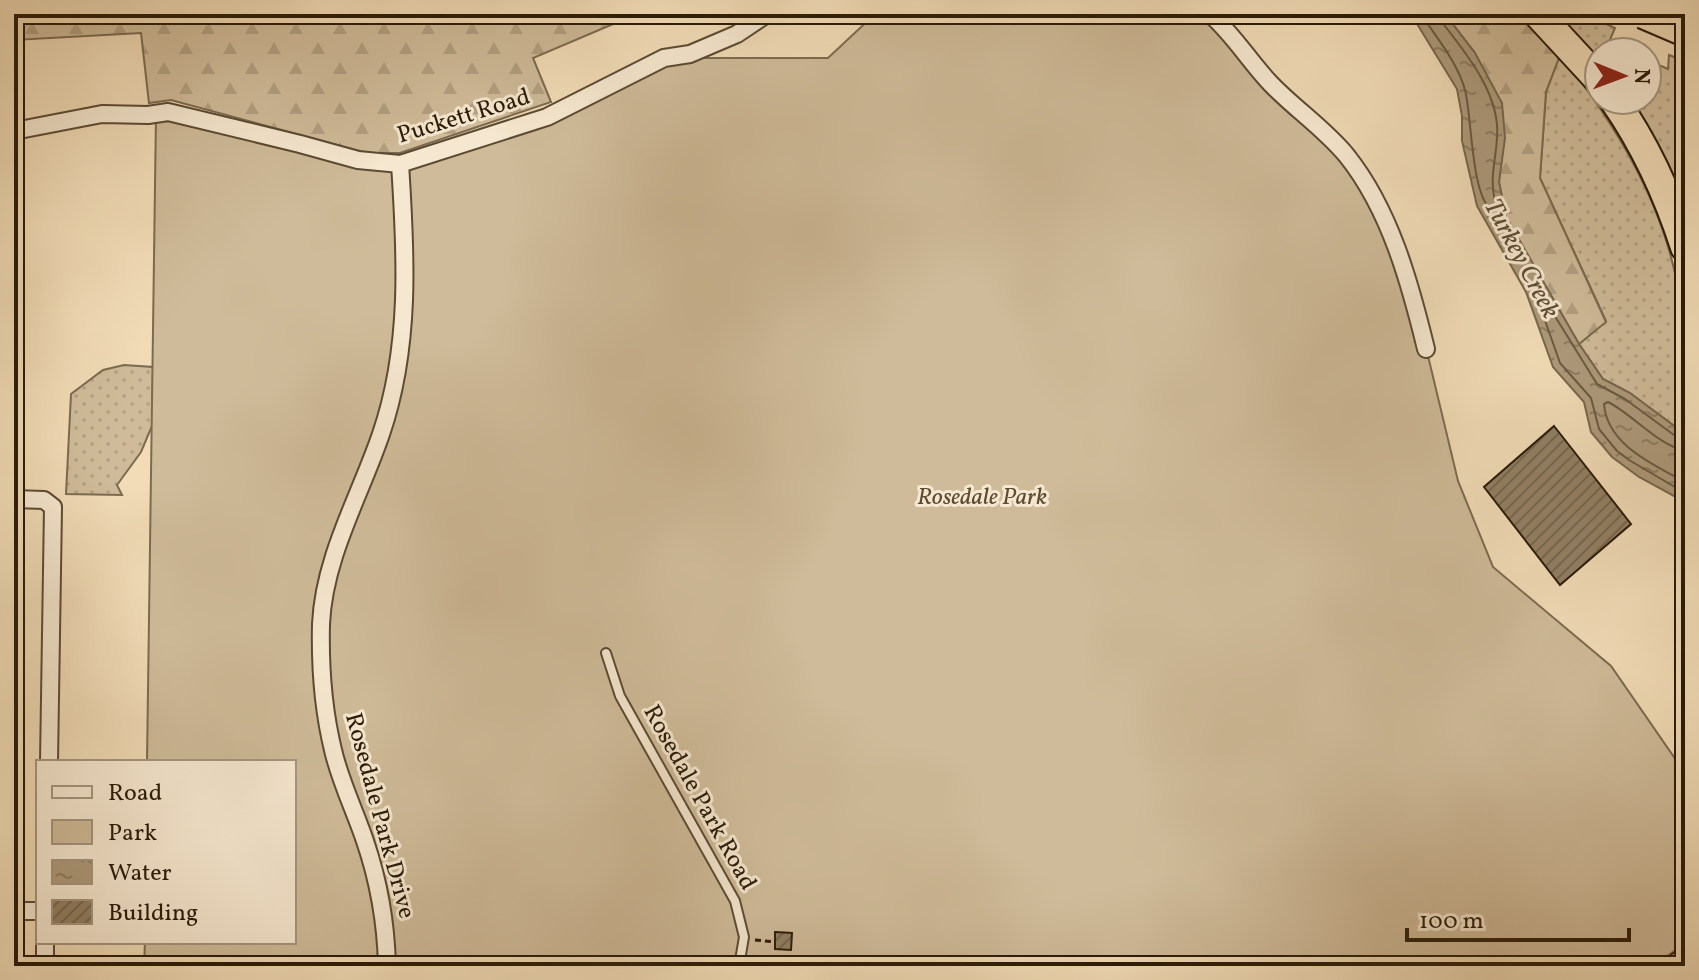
<svg xmlns="http://www.w3.org/2000/svg" width="1699" height="980" viewBox="0 0 1699 980" font-family="Vollkorn,serif">
<style>
.grass{fill:url(#grass-dots);stroke:#7c6b50;stroke-width:2}
.forest{fill:url(#forest-firs);stroke:#7c6b50;stroke-width:2}
.green{fill:#cfbb99;stroke:#7c6b50;stroke-width:2}
.water{fill:url(#water-ripples);stroke:#78674d;stroke-width:2}
.lines{fill:none;stroke-linecap:round;stroke-linejoin:round}
.shore{stroke:#6b5a41;stroke-width:2}
.building{fill:url(#building-hatch);stroke:#291b07;stroke-width:2}
.service-casing{stroke:#5b4b33;stroke-width:12}
.minor-casing{stroke:#5b4b33;stroke-width:20}
.motorway-casing{stroke:#291b07;stroke-width:32}
.path{stroke:#291b07;stroke-width:3;stroke-dasharray:6 4;stroke-linecap:butt}
.service{stroke:#f6e8d0;stroke-width:8}
.minor{stroke:#f6e8d0;stroke-width:16}
.motorway{stroke:#f1dcb7;stroke-width:28}
.motorway-bridge-casing{stroke:#291b07;stroke-width:32;stroke-linecap:butt}
.motorway-bridge{stroke:#f1dcb7;stroke-width:28}
.labels{text-anchor:middle;dominant-baseline:central;stroke-width:6;stroke-linejoin:round;paint-order:stroke}
.street-label{font-size:24px;fill:#291b07;stroke:#f6e8d0}
.park-label{font-size:24px;font-style:italic;fill:#5b4b33;stroke:#f6e8d0}
.water-label{font-size:26px;font-style:italic;fill:#5e4e35;stroke:#f6e8d0}
</style>
<defs>
<pattern id="grass-dots" width="8" height="8" patternUnits="userSpaceOnUse" patternTransform="scale(2)"><rect width="8" height="8" fill="#cfbb99"/><path d="M2 2h.1M6 6h.1" fill="none" stroke="#b2a082" stroke-width="1.8" stroke-linecap="round"/></pattern>
<pattern id="forest-firs" width="22" height="20" patternUnits="userSpaceOnUse" patternTransform="scale(2)"><rect width="22" height="20" fill="#cfbb99"/><path d="M5 1l3.5 6h-7zM16 11l3.5 6h-7z" fill="#b2a082"/></pattern>
<pattern id="water-ripples" width="26" height="14" patternUnits="userSpaceOnUse" patternTransform="scale(2)"><rect width="26" height="14" fill="#ad9a7b"/><path d="M2 4q2-2 4 0t4 0M15 11q2-2 4 0t4 0" fill="none" stroke="#8d7d63"/></pattern>
<pattern id="building-hatch" width="6" height="6" patternUnits="userSpaceOnUse" patternTransform="scale(2)"><rect width="6" height="6" fill="#917f63"/><path d="M-1 1l2-2M0 6l6-6M5 7l2-2" fill="none" stroke="#766750"/></pattern>
</defs>
<rect width="100%" height="100%" fill="#f1dcb7"/>
<filter id="stains"><feTurbulence type="fractalNoise" baseFrequency=".0025" numOctaves="4"/><feColorMatrix values="0 0 0 0 .2 0 0 0 0 .09 0 0 0 0 .02 0 0 0 .5 -.17"/></filter>
<radialGradient id="worn" r=".72"><stop offset=".6" stop-color="#630" stop-opacity="0"/><stop offset="1" stop-color="#630" stop-opacity=".3"/></radialGradient>
<!-- grass -->
<g class="grass">
<path d="M1556,14H1585L1615,28L1606,49L1612,52H1599V59Z"/>
<path d="M1560,55C1628,138 1679,232 1685,342C1687,372 1685,403 1685,434L1630,393L1603,379L1579,344L1606,321L1540,178L1546,92Z"/>
<path d="M1669,55L1685,61V204L1663,154L1630,100H1647V60L1668,69Z"/>
<path d="M124,365L153,367L152,426L141,452L117,485L122,495L66,494L71,394L103,370Z"/>
</g>
<!-- forest -->
<g class="forest">
<path d="M14,14H626L625,19L533,58L551,102L400,153H367L171,100L149,103L141,33L14,40Z"/>
<path d="M1445,14H1517L1560,55L1546,92L1540,178L1606,322L1579,344L1506,217L1499,182L1500,164L1475,53Z"/>
</g>
<!-- green -->
<path class="green" d="M875,14H1210L1367,184L1417,310L1458,481L1493,567L1611,666L1685,773V944L1652,966H144L145,942H294V762H147L156,114L400,164L547,117L664,58H828Z"/>
<!-- water -->
<path class="water" d="M1411,14H1445L1475,53L1502,103L1505,138L1499,182L1506,217L1579,344L1603,379L1630,393L1685,434V502L1639,477L1612,457L1591,432L1584,402L1553,367L1526,292L1477,206L1462,141V116L1457,89Z"/>
<g class="lines">
<!-- shore -->
<g class="shore">
<path d="M1421,14C1436,37 1458,63 1465,90C1472,116 1471,197 1492,210L1496,207C1489,175 1495,168 1497,138C1501,95 1466,53 1441,21L1440,14"/>
<path d="M1685,440L1678,438L1625,399L1597,384L1548,305H1542L1541,309L1560,363L1591,398L1599,429L1617,451L1629,460L1685,493"/>
<path d="M1685,450C1661,448 1631,413 1608,402L1604,404C1607,445 1653,464 1685,482"/>
</g>
</g>
<!-- building -->
<g class="building">
<path d="M1554,426L1631,524L1560,585L1484,487Z"/>
<path d="M775,932L792,933L791,950L775,949Z"/>
</g>
<g class="lines">
<!-- service casing -->
<g class="service-casing">
<path id="service" d="M606,653L620,696L735,901L744,937L739,966"/>
</g>
<!-- minor casing -->
<g class="minor-casing">
<g id="minor">
<path d="M1210,14C1234,35 1249,61 1271,84C1295,109 1325,129 1347,156C1390,210 1410,283 1426,349"/>
<path d="M14,131L102,114L148,115L168,112L300,144L358,160L400,164L547,117L664,58L690,54L737,34L767,14"/>
<path d="M14,499L44,500L53,507L49,762"/>
<path d="M14,911H38"/>
<path d="M45,966V942"/>
<path d="M387,966C386,923 379,882 365,841C355,811 340,781 333,750C323,709 320,666 321,624C324,557 360,496 381,434C411,347 406,254 400,164"/>
</g>
</g>
<!-- motorway casing -->
<g class="motorway-casing">
<g id="motorway">
<path d="M1538,14L1599,80"/>
<path d="M1614,100C1646,146 1668,194 1685,247"/>
<path d="M1681,966L1685,963"/>
</g>
</g>
<!-- path -->
<path class="path" d="M755,940L775,942"/>
<!-- service -->
<use href="#service" class="service"/>
<!-- minor -->
<use href="#minor" class="minor"/>
<!-- motorway -->
<use href="#motorway" class="motorway"/>
<!-- motorway-bridge casing -->
<g class="motorway-bridge-casing">
<path id="motorway-bridge" d="M1643,14L1685,32"/>
</g>
<!-- motorway-bridge -->
<use href="#motorway-bridge" class="motorway-bridge"/>
</g>
<g class="labels">
<!-- street labels -->
<g class="street-label">
<text transform="translate(464 117) rotate(-17)">Puckett Road</text>
<text transform="translate(699 798) rotate(61)">Rosedale Park Road</text>
<text transform="translate(379 816) rotate(75)">Rosedale Park Drive</text>
</g>
<!-- park labels -->
<g class="park-label">
<text x="982" y="498">Rosedale Park</text>
</g>
<!-- water labels -->
<g class="water-label">
<text transform="translate(1521 259) rotate(62)">Turkey Creek</text>
</g>
</g>
<!-- margin -->
<rect width="1699" height="980" fill="none" stroke="#f1dcb7" stroke-width="48"/>
<rect x="16" y="16" width="1667" height="948" fill="none" stroke="#291b07" stroke-width="4"/>
<rect x="24" y="24" width="1651" height="932" fill="none" stroke="#291b07" stroke-width="2"/>
<!-- legend -->
<rect x="36" y="760" width="260" height="184" fill="#f6e8d0" stroke="#a49680" stroke-width="2"/>
<rect x="52" y="786" width="40" height="12" fill="#f6e8d0" stroke="#a49680" stroke-width="2"/>
<text x="108" y="800" font-size="24" fill="#291b07">Road</text>
<rect x="52" y="820" width="40" height="24" fill="#cfbb99" stroke="#a49680" stroke-width="2"/>
<text x="108" y="840" font-size="24" fill="#291b07">Park</text>
<rect x="52" y="860" width="40" height="24" fill="url(#water-ripples)" stroke="#a49680" stroke-width="2"/>
<text x="108" y="880" font-size="24" fill="#291b07">Water</text>
<rect x="52" y="900" width="40" height="24" fill="url(#building-hatch)" stroke="#a49680" stroke-width="2"/>
<text x="108" y="920" font-size="24" fill="#291b07">Building</text>
<!-- north arrow -->
<g transform="translate(1623 76) rotate(91)"><circle r="38" fill="#f6e8d0" stroke="#a49680" stroke-width="2"/>
<path d="M0-6L14 30L0 20L-14 30Z" fill="#8f2418"/>
<text y="-12" font-size="22" font-weight="bold" text-anchor="middle" fill="#291b07">N</text>
</g>
<!-- scale -->
<path d="M1407 928v12h222v-12" fill="none" stroke="#291b07" stroke-width="4"/>
<text x="1419" y="928" font-size="24" fill="#291b07" stroke="#f6e8d0" stroke-width="6" paint-order="stroke">100 m</text>
<rect width="100%" height="100%" filter="url(#stains)"/>
<rect width="100%" height="100%" fill="url(#worn)"/>
</svg>
